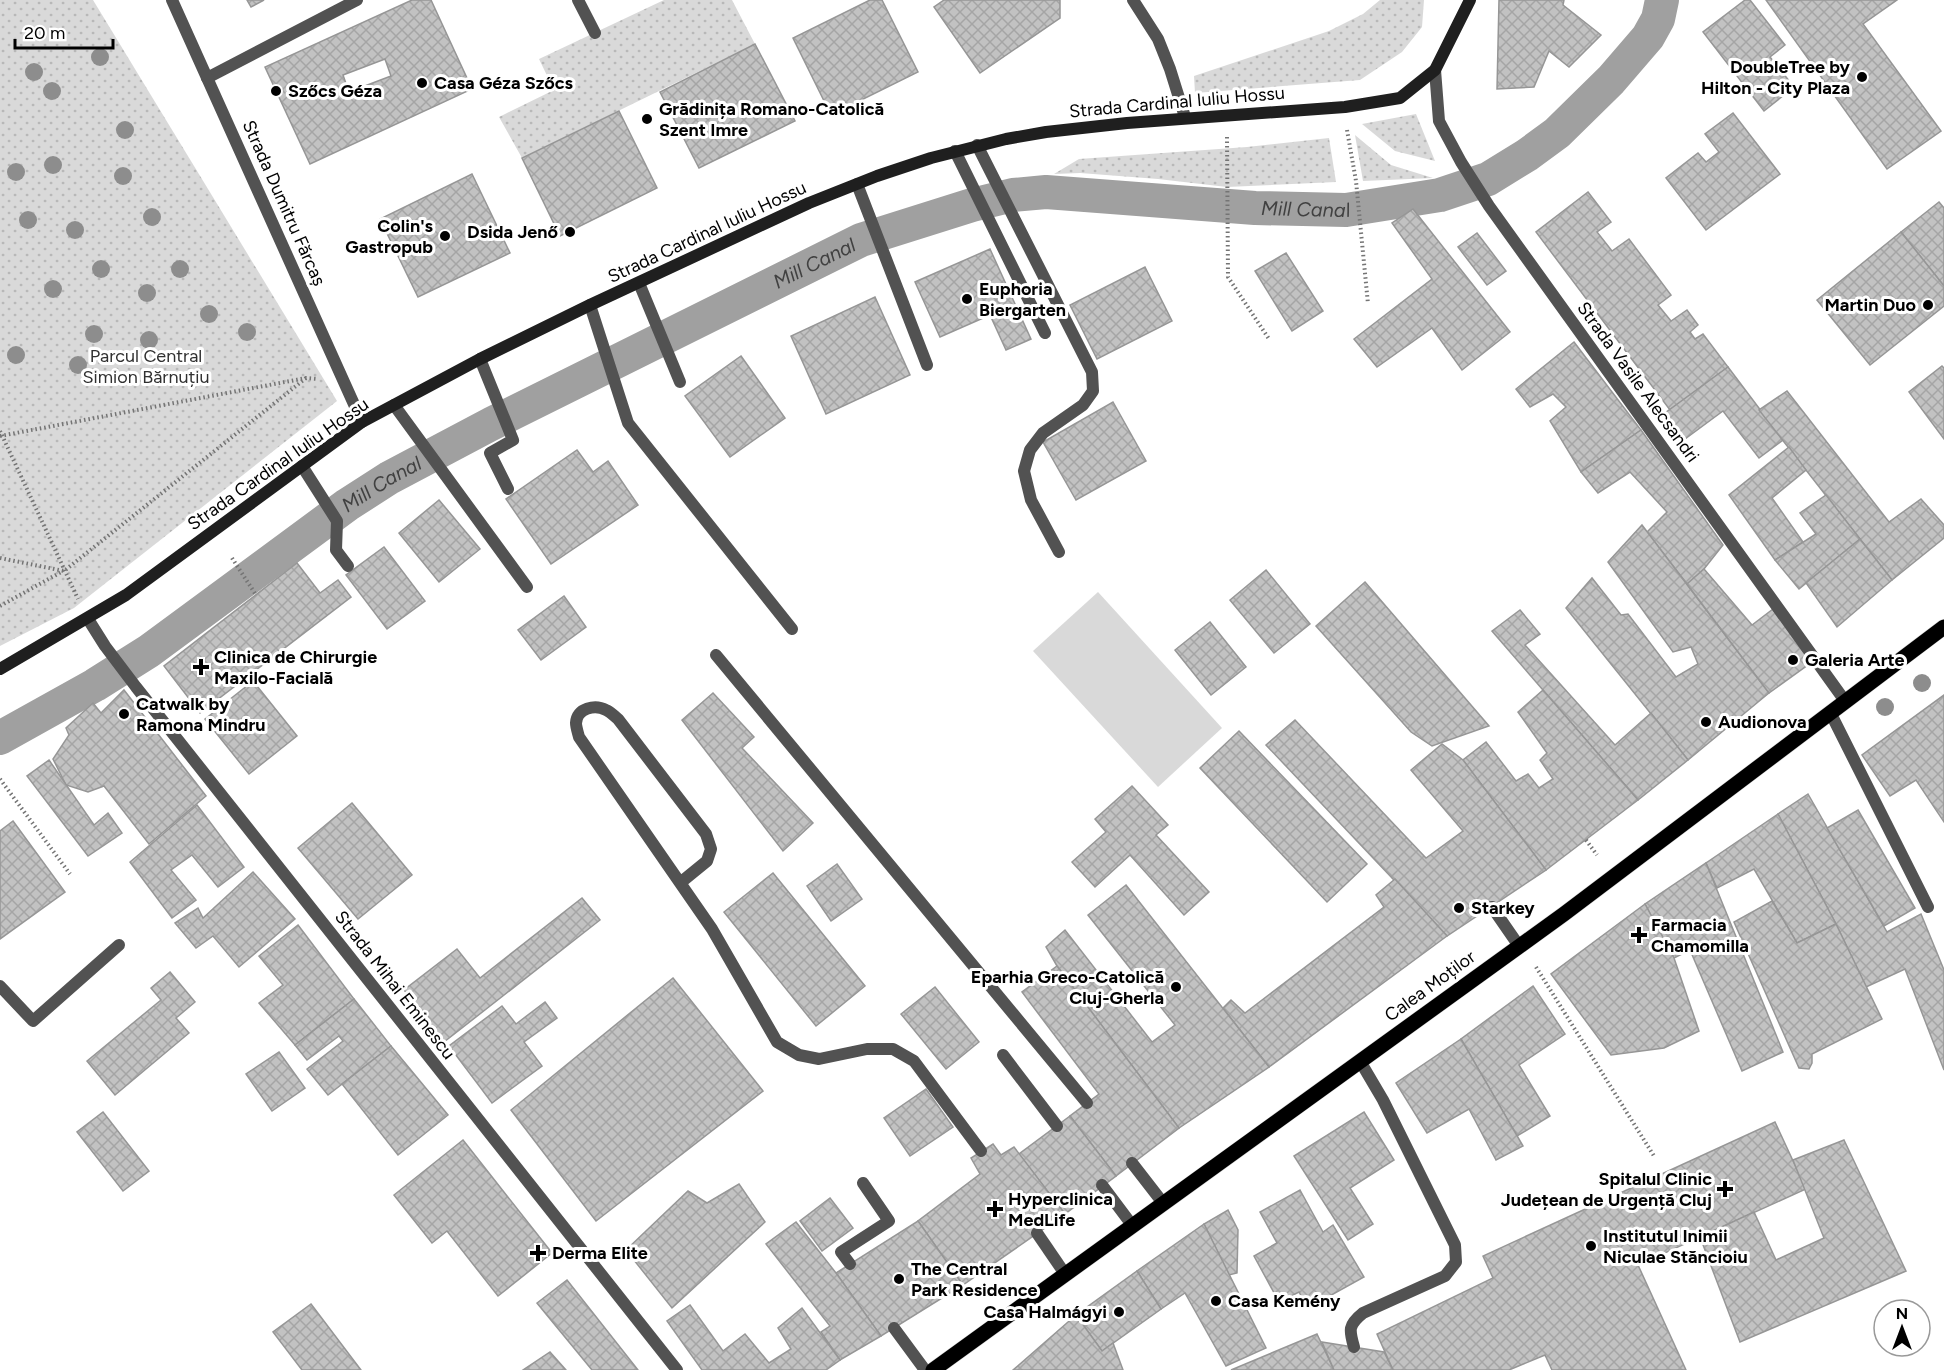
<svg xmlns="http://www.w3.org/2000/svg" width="1944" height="1370" viewBox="0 0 1944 1370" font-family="Figtree,sans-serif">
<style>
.green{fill:url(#green-dots)}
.pitch{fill:#d9d9d9}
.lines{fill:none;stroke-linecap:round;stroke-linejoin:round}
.canal{stroke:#a0a0a0;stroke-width:34}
.building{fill:url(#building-cross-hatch);stroke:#969696;stroke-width:1.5;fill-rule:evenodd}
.primary-casing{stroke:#dbdbdb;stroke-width:16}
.path{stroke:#747474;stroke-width:4;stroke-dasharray:1.5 3;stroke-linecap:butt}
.lane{stroke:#525252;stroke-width:12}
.street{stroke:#525252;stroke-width:12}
.secondary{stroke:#1f1f1f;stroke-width:12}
.primary{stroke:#000;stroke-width:15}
.tree{fill:#8d8d8d}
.poi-dot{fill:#000;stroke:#fff;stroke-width:2}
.labels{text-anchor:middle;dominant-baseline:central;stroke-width:6;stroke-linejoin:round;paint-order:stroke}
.poi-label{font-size:18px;font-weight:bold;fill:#000;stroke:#fff;text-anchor:start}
.street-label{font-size:18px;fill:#000;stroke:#fff}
.park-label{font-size:18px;fill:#303030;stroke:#fff}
.water-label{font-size:20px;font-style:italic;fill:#414141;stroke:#fff}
</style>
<defs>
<pattern id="green-dots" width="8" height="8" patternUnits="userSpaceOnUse" patternTransform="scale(1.5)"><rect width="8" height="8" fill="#d9d9d9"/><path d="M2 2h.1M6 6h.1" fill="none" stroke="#b8b8b8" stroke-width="1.8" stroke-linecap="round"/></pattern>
<pattern id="building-cross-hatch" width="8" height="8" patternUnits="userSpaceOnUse" patternTransform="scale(1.5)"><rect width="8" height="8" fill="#c2c2c2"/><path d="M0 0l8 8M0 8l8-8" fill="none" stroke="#a5a5a5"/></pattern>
</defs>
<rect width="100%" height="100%" fill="#fff"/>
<!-- green -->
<g class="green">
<path d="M0,0H93L337,401L74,608L0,646Z"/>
<path d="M664,0H732L755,44L522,158L499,117L554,90L539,59Z"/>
<path d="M1380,0H1424L1422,27L1402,52L1360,80L1195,93L1194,76L1329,31L1363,14Z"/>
<path d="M1416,114L1435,161L1395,151L1362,124Z"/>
<path d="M1355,135L1391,165L1433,178L1363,181Z"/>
<path d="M1329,138L1336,182L1227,187L1158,179L1080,173L1054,174L1079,159L1247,147Z"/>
</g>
<!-- pitch -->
<path class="pitch" d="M1098,592L1222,728L1158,787L1033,651Z"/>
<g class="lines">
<!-- canal -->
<path class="canal" id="s1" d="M0,738L95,685L149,651L347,505L389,478L491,424L861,240L972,205L1013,195L1046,192L1255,208L1346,210L1440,195L1488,179L1527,155L1557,133L1611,80L1648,37L1658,19L1662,0"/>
</g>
<!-- building -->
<g class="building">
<path d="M247,0H264L251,7Z"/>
<path d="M412,0H431L472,89L310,164L265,67ZM385,59L391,76L349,92L343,75Z"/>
<path d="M870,0H882L918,72L831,115L793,38Z"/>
<path d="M944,0H1060V18L980,73L934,7Z"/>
<path d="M1499,0H1564L1563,5L1601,35L1569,67L1549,51L1534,87L1497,89Z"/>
<path d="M1745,0H1750L1785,45L1770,57L1794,87L1764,111L1703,32Z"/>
<path d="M1766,0H1897L1863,24L1941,131L1887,169Z"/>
<path d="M755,44L795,121L699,168L660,92Z"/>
<path d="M619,111L657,188L560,236L522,158Z"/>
<path d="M1733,113L1780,174L1706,230L1666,178L1698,153L1706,162L1719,152L1705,134Z"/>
<path d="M472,174L510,253L418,297L380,219Z"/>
<path d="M1588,192L1611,222L1597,232L1612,251L1629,239L1671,295L1658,305L1671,321L1687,310L1698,325L1690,332L1695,339L1703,334L1728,367L1670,410L1536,232Z"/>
<path d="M1939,202L1944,208V286L1901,232Z"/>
<path d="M1413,209L1510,332L1462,370L1432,328L1377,367L1354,339L1432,279L1392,223Z"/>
<path d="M1901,232L1944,286V306L1870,365L1817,300Z"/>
<path d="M1477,233L1506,271L1487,285L1458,247Z"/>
<path d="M990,249L1031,339L1006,350L990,315L940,337L915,282Z"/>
<path d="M1286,253L1323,311L1292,331L1255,271Z"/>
<path d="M1145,267L1172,321L1097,359L1070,305Z"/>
<path d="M875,297L910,375L826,414L791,336Z"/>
<path d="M1574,342L1641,430L1581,472L1550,421L1566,407L1553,394L1530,407L1516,389Z"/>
<path d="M741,356L785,418L730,457L685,396Z"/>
<path d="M1942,366L1944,368V439L1909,392Z"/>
<path d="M1728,367L1783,440L1759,458L1723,411L1685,439L1665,413Z"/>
<path d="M1787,391L1889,522L1921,499L1944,525V538L1892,580L1759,410Z"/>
<path d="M1113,402L1146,461L1076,500L1043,442Z"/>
<path d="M1641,430L1723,545L1704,569L1687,584L1647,532L1667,512L1630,472L1598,493L1581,472Z"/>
<path d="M1789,447L1806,470L1772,498L1803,542L1775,560L1729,495Z"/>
<path d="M577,450L593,472L608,461L638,505L551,564L506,499Z"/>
<path d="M1826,495L1860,539L1799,589L1775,560L1816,534L1800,513Z"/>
<path d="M439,500L480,549L439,582L399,533Z"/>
<path d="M1642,525L1769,693L1688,760L1566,608L1592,578L1621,615L1628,614L1676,677L1698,664L1691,647L1673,652L1608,562Z"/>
<path d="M1860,539L1892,580L1837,627L1806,583Z"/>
<path d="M384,547L425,601L387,629L346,575Z"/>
<path d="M297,563L320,593L338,580L351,597L200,713L164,666Z"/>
<path d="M1704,569L1752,625L1773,609L1812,662L1769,693L1687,584Z"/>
<path d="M1266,570L1310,624L1274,653L1230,600Z"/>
<path d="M1365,582L1489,726L1432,746L1411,732L1316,626Z"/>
<path d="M564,596L586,627L541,660L518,630Z"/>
<path d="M1520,610L1540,634L1525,645L1615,745L1651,713L1688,760L1638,800L1492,631Z"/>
<path d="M1210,622L1246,667L1211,695L1175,650Z"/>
<path d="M253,681L297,736L249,774L205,719Z"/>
<path d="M124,690L206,796L149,844L104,786L88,792L66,785L53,759L69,735L66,728L93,703L101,713Z"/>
<path d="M1543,690L1638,800L1546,870L1463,760L1486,742L1516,781L1528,774L1539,788L1553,779L1540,760L1547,753L1518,712Z"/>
<path d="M713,693L754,737L742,748L813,823L783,851L682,720Z"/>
<path d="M1944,695V822L1916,780L1890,796L1862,755Z"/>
<path d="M1295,720L1426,858L1463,831L1411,770L1442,744L1463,760L1546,870L1447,936L1266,745Z"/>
<path d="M1239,731L1367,864L1327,902L1200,768Z"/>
<path d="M49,760L94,825L108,813L122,833L88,856L27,776Z"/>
<path d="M1132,786L1168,825L1156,835L1209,892L1184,915L1130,855L1095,887L1072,862L1106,832L1095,819Z"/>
<path d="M1808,794L1887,932L1921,914L1944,970V1070L1905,969L1866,987L1836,924L1778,814Z"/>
<path d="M352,803L412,875L358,919L298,848Z"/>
<path d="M197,805L244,867L218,887L192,855L171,870L196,900L172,918L130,862Z"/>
<path d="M1858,810L1915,908L1884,926L1827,828Z"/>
<path d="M1778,814L1836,924L1797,943L1754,869L1717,888L1706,863Z"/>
<path d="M13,821L65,892L0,939V831Z"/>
<path d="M1706,863L1783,1052L1742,1071L1690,950L1674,958L1645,904Z"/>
<path d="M837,864L862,899L831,921L807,886Z"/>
<path d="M253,872L295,919L239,967L213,936L196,948L175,923L198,908L203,918Z"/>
<path d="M773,873L865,986L816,1026L724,912Z"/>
<path d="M1395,879L1447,936L1269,1067L1223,1008L1231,1000L1245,1013L1384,907L1376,895Z"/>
<path d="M1126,885L1269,1067L1179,1128L1057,966L1046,947L1065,930L1152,1042L1175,1025L1088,915Z"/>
<path d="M582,898L600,920L444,1042L404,990L457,949L480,978Z"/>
<path d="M1772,901L1797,943L1836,924L1882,1019L1812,1054V1063L1809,1069L1799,1068L1734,922Z"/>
<path d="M1645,904L1674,958L1699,1031L1664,1048L1611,1055L1551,974Z"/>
<path d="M298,925L354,999L295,1045L259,1003L283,985L259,956Z"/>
<path d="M1057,966L1179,1128L1116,1176L1070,1116L1099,1094L1022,992Z"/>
<path d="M170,972L195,1002L176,1018L189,1033L115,1095L87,1061L161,1000L151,988Z"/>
<path d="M673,978L763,1091L596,1221L511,1110Z"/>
<path d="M1533,986L1565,1034L1519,1065L1550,1116L1517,1136L1461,1039Z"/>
<path d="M935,987L979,1042L946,1069L901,1014Z"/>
<path d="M354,999L391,1046L328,1095L307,1069L343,1041L339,1036L307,1060L295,1045Z"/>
<path d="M545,1002L557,1018L524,1042L542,1066L492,1103L449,1046L502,1006L516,1024Z"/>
<path d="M1461,1039L1523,1146L1496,1160L1469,1109L1427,1133L1396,1083Z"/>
<path d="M391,1046L448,1115L398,1155L342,1084Z"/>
<path d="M279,1052L305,1088L272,1111L246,1074Z"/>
<path d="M926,1089L953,1127L910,1156L884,1118Z"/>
<path d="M103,1112L149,1171L123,1191L77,1132Z"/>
<path d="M1364,1112L1394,1160L1350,1188L1373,1224L1348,1240L1294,1156Z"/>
<path d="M1070,1116L1116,1176L1065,1214L1019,1154Z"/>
<path d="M1775,1122L1806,1189L1638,1265L1686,1370H1552L1545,1355L1509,1370H1393L1377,1334L1493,1278L1483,1256Z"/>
<path d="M463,1140L552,1253L498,1296L447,1231L432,1243L394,1195Z"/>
<path d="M1844,1140L1906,1271L1740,1342L1700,1237L1754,1212L1776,1260L1824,1238L1793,1160Z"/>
<path d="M993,1144L1001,1155L1014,1147L1065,1214L963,1285L918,1221L980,1174L971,1158Z"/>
<path d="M739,1184L765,1222L672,1308L626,1250L688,1191L707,1203Z"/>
<path d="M1300,1190L1323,1232L1333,1225L1364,1277L1308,1308L1299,1292L1279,1302L1254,1256L1277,1243L1260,1212Z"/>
<path d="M830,1198L853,1228L822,1251L800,1221Z"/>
<path d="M1228,1210L1238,1230L1237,1273L1229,1275L1204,1224Z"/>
<path d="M918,1221L963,1285L881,1336L836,1273Z"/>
<path d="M796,1222L836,1273L881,1336L840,1360L821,1332L830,1326L766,1244Z"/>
<path d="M1204,1224L1266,1348L1226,1366L1185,1293L1161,1309L1137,1271Z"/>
<path d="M1137,1271L1161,1309L1102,1351L1076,1315Z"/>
<path d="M567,1280L638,1370H592L537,1303Z"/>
<path d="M311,1304L361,1370H302L273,1332Z"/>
<path d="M690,1305L723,1351L745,1334L769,1363L791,1349L778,1328L802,1308L840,1360L826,1370H702L667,1321Z"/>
<path d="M1076,1315L1102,1351L1113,1343L1123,1370H1013Z"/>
<path d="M1317,1334L1334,1370H1231Z"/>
<path d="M1322,1342L1384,1352L1393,1370H1334Z"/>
<path d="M550,1352L566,1370H523Z"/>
</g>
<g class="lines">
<!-- primary casing -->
<g class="primary-casing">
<path id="primary" d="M933,1370L1564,914L1944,627"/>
</g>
<!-- path -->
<g class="path">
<path d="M1347,130L1356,181L1368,304"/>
<path d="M1227,137L1228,277L1269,339"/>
<path d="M0,431L78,599"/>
<path d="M0,436L306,378L318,379"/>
<path d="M0,558L64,571L306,378"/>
<path d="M232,558L256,595"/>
<path d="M0,606L63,571"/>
<path d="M0,779L70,874"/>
<path d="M1586,840L1597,855"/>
<path d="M1536,967L1654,1156"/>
</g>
<!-- lane -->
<g class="lane">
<path d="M578,0L595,33"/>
<path d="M207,78L357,0"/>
<path d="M977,145L1092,372L1093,391L1083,405L1043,433L1030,450L1024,471L1031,500L1059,552"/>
<path d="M955,151L1045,333"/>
<path d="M857,184L927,365"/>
<path d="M639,283L680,382"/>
<path d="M590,305L628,423L792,629"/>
<path d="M480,359L513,440L490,453L508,489"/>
<path d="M394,405L527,587"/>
<path d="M302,466L337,521L336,550L348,566"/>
<path d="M716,655L1087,1103"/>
<path d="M1830,712L1928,907"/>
<path d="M680,883L707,861L711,849L706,834L618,719C614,716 611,712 606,710C595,704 577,708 576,723C576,727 578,733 579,737L712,929L777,1042L799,1055L819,1059L867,1049H893L914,1061L981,1151"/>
<path d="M1492,907L1519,946"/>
<path d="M0,986L33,1021L119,945"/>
<path d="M1003,1055L1057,1126"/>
<path d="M1132,1163L1163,1203"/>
<path d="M1102,1185L1132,1225"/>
<path d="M1037,1233L1065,1274"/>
<path d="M850,1264L841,1252L889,1221L863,1183"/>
<path d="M894,1328L925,1370"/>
<path d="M1354,1347C1349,1330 1348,1325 1363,1313L1445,1276L1456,1262L1455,1245L1383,1100L1360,1061"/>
</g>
<!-- street -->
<g class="street">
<path d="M172,0L362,422"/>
<path d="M1133,0L1158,39L1170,69L1185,117"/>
<path d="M1435,70L1439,121L1461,162L1489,206L1845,701"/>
<path d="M88,619L105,646L136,687L677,1370"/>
</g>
<!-- secondary -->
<path class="secondary" d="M0,669L126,595L362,422L480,359L590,305L809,203L877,176L931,158L1006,139L1046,132L1127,123L1345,107L1400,98L1435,70L1470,0"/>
<!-- primary -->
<use href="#primary" class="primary"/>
</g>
<!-- trees -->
<g class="tree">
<circle cx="100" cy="57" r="9"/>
<circle cx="34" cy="72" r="9"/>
<circle cx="52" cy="91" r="9"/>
<circle cx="125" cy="130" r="9"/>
<circle cx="53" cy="165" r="9"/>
<circle cx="16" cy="172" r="9"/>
<circle cx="123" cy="176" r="9"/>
<circle cx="152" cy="217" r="9"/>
<circle cx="28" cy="220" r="9"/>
<circle cx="75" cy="230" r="9"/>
<circle cx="101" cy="269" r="9"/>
<circle cx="180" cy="269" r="9"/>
<circle cx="53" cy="289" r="9"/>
<circle cx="147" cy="293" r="9"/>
<circle cx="209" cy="314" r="9"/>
<circle cx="247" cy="332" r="9"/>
<circle cx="94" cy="334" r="9"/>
<circle cx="149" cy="340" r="9"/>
<circle cx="16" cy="355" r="9"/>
<circle cx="78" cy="365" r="9"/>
<circle cx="1922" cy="683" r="9"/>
<circle cx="1885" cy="707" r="9"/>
</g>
<!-- markers -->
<g class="poi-dot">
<circle cx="1862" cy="77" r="6"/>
<circle cx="422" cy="83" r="6"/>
<circle cx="276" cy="91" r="6"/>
<circle cx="647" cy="119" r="6"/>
<circle cx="570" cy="232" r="6"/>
<circle cx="445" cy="236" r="6"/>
<circle cx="967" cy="299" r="6"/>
<circle cx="1928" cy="305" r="6"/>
<circle cx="1793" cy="660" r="6"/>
<path d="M198 658h6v6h6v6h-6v6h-6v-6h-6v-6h6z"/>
<circle cx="124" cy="714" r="6"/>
<circle cx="1706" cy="722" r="6"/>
<circle cx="1459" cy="908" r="6"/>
<path d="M1636 926h6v6h6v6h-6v6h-6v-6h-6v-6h6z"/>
<circle cx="1176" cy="987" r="6"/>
<path d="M1722 1180h6v6h6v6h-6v6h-6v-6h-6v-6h6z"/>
<path d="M992 1200h6v6h6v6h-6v6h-6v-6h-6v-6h6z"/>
<circle cx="1591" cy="1246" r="6"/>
<path d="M535 1244h6v6h6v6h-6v6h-6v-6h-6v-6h6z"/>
<circle cx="899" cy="1279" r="6"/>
<circle cx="1216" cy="1301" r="6"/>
<circle cx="1119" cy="1312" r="6"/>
</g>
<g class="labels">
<!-- poi labels -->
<g class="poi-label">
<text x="1850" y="67" text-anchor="end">DoubleTree by<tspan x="1850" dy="21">Hilton - City Plaza</tspan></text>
<text x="434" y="83">Casa Géza Szőcs</text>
<text x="288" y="91">Szőcs Géza</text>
<text x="659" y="109">Grădinița Romano-Catolică<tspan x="659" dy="21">Szent Imre</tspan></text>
<text x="433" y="226" text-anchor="end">Colin's<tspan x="433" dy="21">Gastropub</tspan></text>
<text x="558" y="232" text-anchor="end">Dsida Jenő</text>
<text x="979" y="289">Euphoria<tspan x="979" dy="21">Biergarten</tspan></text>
<text x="1916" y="305" text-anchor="end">Martin Duo</text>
<text x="214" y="657">Clinica de Chirurgie<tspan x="214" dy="21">Maxilo-Facială</tspan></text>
<text x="1805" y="660">Galeria Arte</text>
<text x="136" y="704">Catwalk by<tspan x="136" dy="21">Ramona Mindru</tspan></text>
<text x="1718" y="722">Audionova</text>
<text x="1471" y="908">Starkey</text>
<text x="1651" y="925">Farmacia<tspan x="1651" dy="21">Chamomilla</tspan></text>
<text x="1164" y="977" text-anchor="end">Eparhia Greco-Catolică<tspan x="1164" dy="21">Cluj-Gherla</tspan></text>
<text x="1712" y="1179" text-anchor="end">Spitalul Clinic<tspan x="1712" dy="21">Județean de Urgență Cluj</tspan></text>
<text x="1008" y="1199">Hyperclinica<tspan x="1008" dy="21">MedLife</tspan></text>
<text x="1603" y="1236">Institutul Inimii<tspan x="1603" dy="21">Niculae Stăncioiu</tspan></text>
<text x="552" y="1253">Derma Elite</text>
<text x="911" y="1269">The Central<tspan x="911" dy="21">Park Residence</tspan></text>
<text x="1228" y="1301">Casa Kemény</text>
<text x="1107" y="1312" text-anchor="end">Casa Halmágyi</text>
</g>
<!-- street labels -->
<g class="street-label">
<text transform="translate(1177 102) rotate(-5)">Strada Cardinal Iuliu Hossu</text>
<text transform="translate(284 203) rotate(66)">Strada Dumitru Fărcaș</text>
<text transform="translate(707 232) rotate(-25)">Strada Cardinal Iuliu Hossu</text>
<text transform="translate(1638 382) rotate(54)">Strada Vasile Alecsandri</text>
<text transform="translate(278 464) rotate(-35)">Strada Cardinal Iuliu Hossu</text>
<text transform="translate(395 985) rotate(52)">Strada Mihai Eminescu</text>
<text transform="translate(1430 986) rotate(-36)">Calea Moților</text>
</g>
<!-- park labels -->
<g class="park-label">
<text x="146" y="356">Parcul Central<tspan x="146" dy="21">Simion Bărnuțiu</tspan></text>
</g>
<!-- water labels -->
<g class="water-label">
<text stroke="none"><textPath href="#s1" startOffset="1449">Mill Canal</textPath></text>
<text stroke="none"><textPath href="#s1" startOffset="945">Mill Canal</textPath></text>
<text stroke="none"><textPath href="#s1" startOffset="459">Mill Canal</textPath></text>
</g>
</g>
<!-- north arrow -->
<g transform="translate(1902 1328)"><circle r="28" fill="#ffffff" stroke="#999999" stroke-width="1.5"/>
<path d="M0-4.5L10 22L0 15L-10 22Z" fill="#000000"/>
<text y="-9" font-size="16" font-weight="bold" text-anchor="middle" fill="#000000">N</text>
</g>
<!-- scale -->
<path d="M15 39v9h98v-9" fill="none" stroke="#000000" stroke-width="3"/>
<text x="24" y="39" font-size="18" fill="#000000" stroke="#ffffff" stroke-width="4.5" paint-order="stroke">20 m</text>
</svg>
